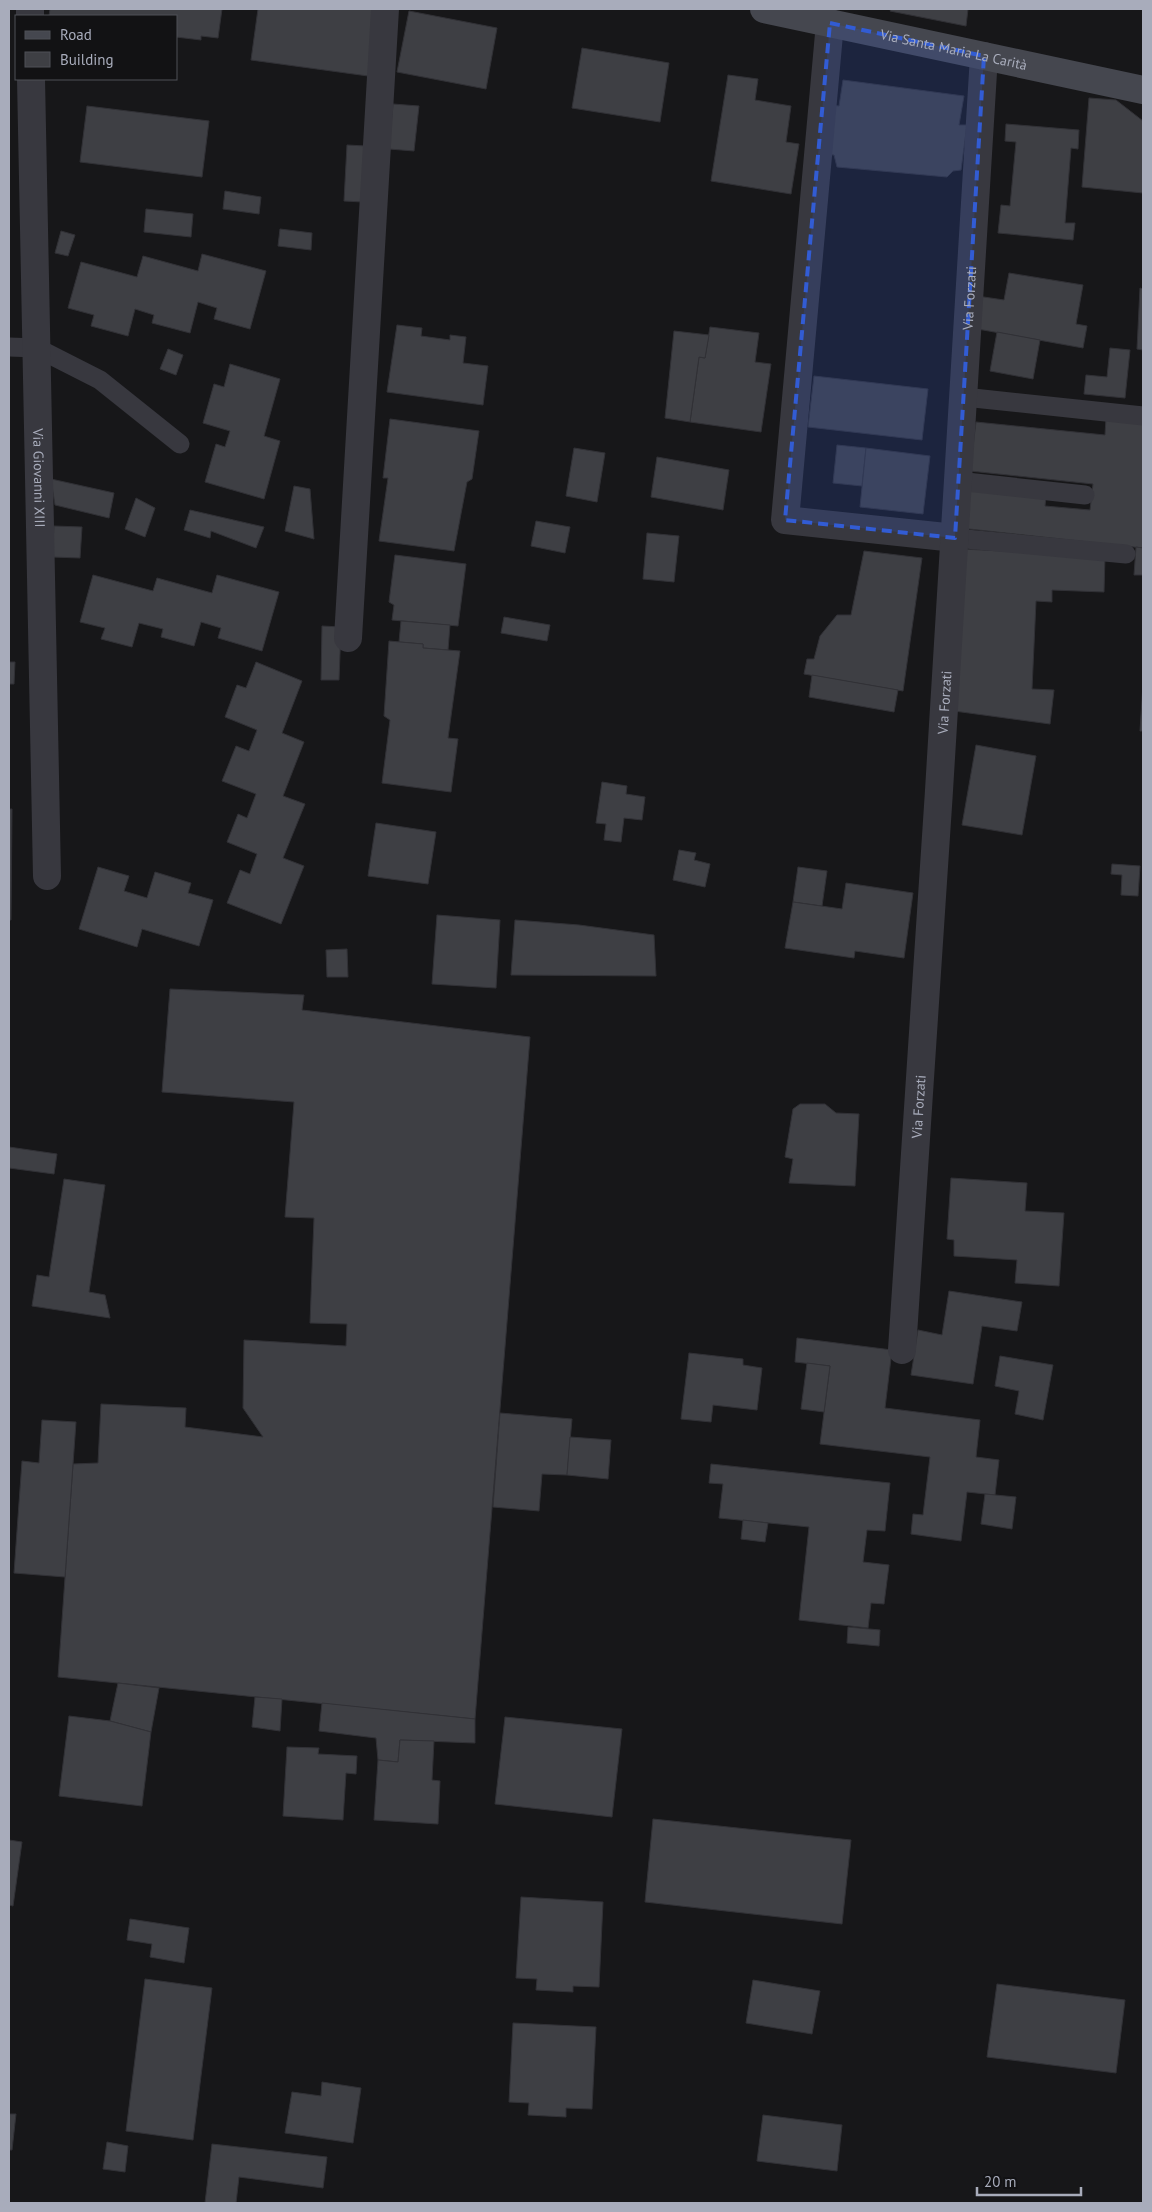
<svg xmlns="http://www.w3.org/2000/svg" width="1152" height="2212" viewBox="0 0 1152 2212" font-family="'PT Sans',sans-serif">
<style>
.building{fill:#3e3f44;stroke:#313136}
.lines{fill:none;stroke-linecap:round;stroke-linejoin:round}
.lane{stroke:#38383f;stroke-width:19}
.street{stroke:#38383f;stroke-width:28}
.secondary{stroke:#45474f;stroke-width:28}
.marked{fill:#325cd4;fill-opacity:0.2;stroke:#325cd4;stroke-width:4;stroke-dasharray:10 6;stroke-linejoin:round}
.labels{text-anchor:middle;dominant-baseline:central;stroke-width:4;stroke-linejoin:round;paint-order:stroke}
.street-label{font-size:14px;fill:#a8acbb;stroke:#121214}
</style>
<rect width="100%" height="100%" fill="#171719"/>
<!-- building -->
<g class="building">
<path d="M50,9H222L218,38L201,36V40L176,37V16H49Z"/>
<path d="M258,9H377L368,76L251,60Z"/>
<path d="M891,9H968L966,26L890,11Z"/>
<path d="M409,11L497,28L486,89L397,72Z"/>
<path d="M582,48L669,63L660,122L572,108Z"/>
<path d="M728,75L758,79L755,100L791,106L786,142L799,144L791,194L711,181Z"/>
<path d="M843,80L964,96L959,125H967L961,170L953,171L947,177L837,167L834,155L824,154L831,105L839,106Z"/>
<path d="M1089,98L1116,100L1143,121V193L1082,187Z"/>
<path d="M393,104L419,106L414,151L389,149Z"/>
<path d="M87,106L209,121L202,177L80,162Z"/>
<path d="M1006,124L1079,130L1078,149L1071,148L1065,223H1075L1073,240L998,233L1001,205L1010,206L1016,142L1005,141Z"/>
<path d="M347,145L366,146L363,202L344,201Z"/>
<path d="M225,191L261,197L259,214L223,209Z"/>
<path d="M146,209L193,214L191,237L144,232Z"/>
<path d="M280,229L312,233L311,250L278,246Z"/>
<path d="M61,231L75,235L68,256L55,253Z"/>
<path d="M202,254L266,271L250,329L214,319L217,308L198,302L190,333L152,323L154,315L135,309L128,336L91,326L94,315L68,308L81,262L137,277L143,256L198,271Z"/>
<path d="M1009,273L1083,285L1076,324L1087,326L1083,348L972,328L977,296L1004,300Z"/>
<path d="M1140,288L1143,289V350L1137,349Z"/>
<path d="M397,325L422,328L421,336L450,340V335L466,337L463,363L488,366L483,405L387,392Z"/>
<path d="M710,327L759,333L755,362L771,364L761,432L690,422L699,357L705,358Z"/>
<path d="M674,331L709,335L705,358L699,357L690,422L665,418Z"/>
<path d="M997,332L1040,340L1033,379L990,371Z"/>
<path d="M1110,348L1130,350L1125,398L1084,394L1086,375L1107,377Z"/>
<path d="M168,349L183,355L176,375L160,369Z"/>
<path d="M230,364L280,379L264,436L280,441L264,499L205,482L216,444L225,447L230,431L203,423L214,384L224,387Z"/>
<path d="M814,376L928,389L922,440L808,427Z"/>
<path d="M1106,418L1143,421V548L960,528L964,488L1046,496L1045,506L1090,510L1093,484L970,471L976,422L1105,435Z"/>
<path d="M390,419L479,431L472,479L467,482L454,551L379,541L388,478H383Z"/>
<path d="M837,445L866,448L862,486L833,483Z"/>
<path d="M574,448L605,453L597,502L566,496Z"/>
<path d="M866,448L930,456L923,514L860,507Z"/>
<path d="M657,457L729,470L723,510L651,497Z"/>
<path d="M51,479L114,493L109,518L55,505Z"/>
<path d="M294,486L310,489L314,539L285,531Z"/>
<path d="M136,498L155,508L145,537L125,529Z"/>
<path d="M190,510L264,527L256,548L211,531L210,538L184,530Z"/>
<path d="M536,521L570,527L565,553L531,546Z"/>
<path d="M54,526L82,527L80,558L52,557Z"/>
<path d="M647,533L679,536L674,582L643,579Z"/>
<path d="M1136,547L1143,548V575H1134Z"/>
<path d="M962,549L1105,556L1104,592L1052,590V602L1036,601L1032,689L1054,690L1050,724L954,711Z"/>
<path d="M864,551L922,558L903,691L804,674L807,659H814L820,636L837,615H851Z"/>
<path d="M395,555L466,564L458,626L392,620L394,605L389,602Z"/>
<path d="M93,575L153,591L157,578L212,593L217,575L279,592L262,651L218,638L221,628L201,622L194,646L161,637L163,629L139,623L132,647L101,639L105,628L80,622Z"/>
<path d="M504,617L550,625L547,641L501,633Z"/>
<path d="M401,621L450,625L448,650L423,648V644L399,642Z"/>
<path d="M322,626L341,627L339,680H321Z"/>
<path d="M389,641L423,644V648L460,651L448,738L458,739L451,792L382,783L390,720L384,716Z"/>
<path d="M9,662H15L14,684H9Z"/>
<path d="M256,662L302,681L282,733L304,742L283,796L305,804L283,858L304,866L281,924L227,903L240,870L250,874L257,854L227,842L238,814L247,818L256,794L222,781L236,746L249,751L257,730L225,717L237,685L246,688Z"/>
<path d="M812,675L898,690L894,712L809,697Z"/>
<path d="M1143,684V731H1140Z"/>
<path d="M976,745L1036,756L1022,835L962,825Z"/>
<path d="M602,782L627,786L626,794L645,797L642,820L624,818L621,842L604,840L606,824L596,823Z"/>
<path d="M9,809H12L11,920H9Z"/>
<path d="M376,823L436,832L428,884L368,876Z"/>
<path d="M679,850L696,853L694,860L710,864L705,887L673,880Z"/>
<path d="M1112,864L1140,866L1138,896L1121,895L1122,875L1111,874Z"/>
<path d="M98,867L129,876L124,891L147,898L155,872L191,883L188,893L213,900L199,946L142,929L137,947L79,929Z"/>
<path d="M798,867L827,871L822,906L793,902Z"/>
<path d="M846,883L913,893L904,958L855,951L854,958L785,948L793,902L842,909Z"/>
<path d="M437,915L500,920L496,988L432,984Z"/>
<path d="M515,920L579,925L654,935L656,976L511,975Z"/>
<path d="M347,949L348,977H327L326,950Z"/>
<path d="M170,989L304,995L302,1010L530,1037L475,1719L58,1677L73,1464L98,1463L101,1404L186,1408L185,1427L263,1437L243,1408L244,1340L346,1346L347,1324L310,1323L314,1218L285,1217L294,1102L162,1092Z"/>
<path d="M800,1104H825L836,1113L859,1114L855,1186L789,1183L793,1159L785,1157L793,1109Z"/>
<path d="M9,1147L57,1154L54,1174L9,1168Z"/>
<path d="M951,1178L1027,1183L1025,1211L1064,1213L1059,1286L1015,1283L1017,1260L954,1256V1240L947,1239Z"/>
<path d="M64,1179L105,1185L89,1292L105,1295L110,1318L32,1306L37,1275L49,1277Z"/>
<path d="M949,1291L1022,1302L1017,1331L982,1326L973,1384L911,1375L918,1330L942,1335Z"/>
<path d="M797,1338L892,1350L885,1408L980,1420L976,1457L999,1460L995,1495L967,1492L961,1541L911,1534L913,1514L923,1515L930,1457L820,1444L830,1366L795,1362Z"/>
<path d="M689,1353L743,1359V1365L762,1368L757,1410L713,1405L711,1422L681,1419Z"/>
<path d="M1000,1356L1053,1365L1043,1420L1015,1414L1019,1391L995,1386Z"/>
<path d="M807,1363L830,1366L824,1412L801,1409Z"/>
<path d="M500,1413L572,1419L567,1475L542,1474L539,1511L493,1507Z"/>
<path d="M42,1420L76,1422L65,1577L14,1573L22,1461L39,1463Z"/>
<path d="M570,1437L611,1440L608,1479L567,1475Z"/>
<path d="M711,1464L890,1483L885,1531L867,1530L863,1562L889,1565L884,1604L871,1603L868,1628L799,1620L809,1527L719,1518L723,1484L709,1483Z"/>
<path d="M985,1494L1016,1497L1012,1529L981,1524Z"/>
<path d="M743,1520L768,1523L765,1542L741,1539Z"/>
<path d="M848,1627L880,1630L879,1646L847,1643Z"/>
<path d="M118,1683L159,1688L151,1732L110,1721Z"/>
<path d="M255,1697L282,1699L280,1731L252,1727Z"/>
<path d="M322,1703L475,1719V1743L400,1740L398,1762L378,1760L376,1738L319,1731Z"/>
<path d="M69,1716L110,1721L151,1732L142,1806L59,1796Z"/>
<path d="M505,1717L622,1729L612,1817L495,1804Z"/>
<path d="M400,1740L434,1741L432,1780L440,1781L438,1824L374,1820L378,1760L398,1762Z"/>
<path d="M287,1747L319,1748L318,1754L357,1756L356,1774L346,1773L343,1820L283,1816Z"/>
<path d="M653,1819L851,1840L842,1924L645,1902Z"/>
<path d="M9,1840L22,1842L13,1906L9,1905Z"/>
<path d="M521,1897L603,1902L599,1987L573,1986V1992L536,1990L537,1979L516,1978Z"/>
<path d="M130,1919L189,1928L184,1963L150,1957L152,1944L127,1940Z"/>
<path d="M145,1979L212,1988L193,2140L126,2131Z"/>
<path d="M753,1980L820,1991L812,2034L746,2023Z"/>
<path d="M997,1984L1125,2000L1116,2073L987,2057Z"/>
<path d="M513,2023L596,2027L592,2109L566,2108V2117L528,2115L529,2103L509,2102Z"/>
<path d="M322,2082L361,2088L353,2143L285,2133L292,2092L321,2096Z"/>
<path d="M9,2114H16L12,2150H9Z"/>
<path d="M763,2115L842,2125L837,2171L757,2161Z"/>
<path d="M107,2142L128,2146L125,2172L103,2169Z"/>
<path d="M212,2144L327,2157L323,2188L239,2177L236,2203H205Z"/>
</g>
<g class="lines">
<!-- lane -->
<g class="lane">
<path d="M9,347L37,348L100,380L180,444"/>
<path d="M964,397L1143,416"/>
<path d="M957,481L1085,495"/>
<path d="M955,538L1126,554"/>
</g>
<!-- street -->
<g class="street">
<path d="M30,9V16"/>
<path d="M830,23L785,520L955,538"/>
<path id="s1" d="M31,79L47,876"/>
<path d="M348,638L385,9"/>
<path id="s2" d="M902,1350C932,919 958,487 984,56"/>
</g>
<!-- secondary -->
<path class="secondary" id="s3" d="M764,9L1143,90"/>
</g>
<!-- marked area -->
<path class="marked" d="M830,23L984,56L955,538L785,520Z"/>
<g class="labels">
<!-- street labels -->
<g class="street-label">
<text stroke="none"><textPath href="#s3" startOffset="194">Via Santa Maria La Carità</textPath></text>
<text stroke="none"><textPath href="#s2" startOffset="1054">Via Forzati</textPath></text>
<text stroke="none"><textPath href="#s1" startOffset="399">Via Giovanni XIII</textPath></text>
<text stroke="none"><textPath href="#s2" startOffset="649">Via Forzati</textPath></text>
<text stroke="none"><textPath href="#s2" startOffset="244">Via Forzati</textPath></text>
</g>
</g>
<!-- border -->
<rect width="1152" height="2212" fill="none" stroke="#a8acbb" stroke-width="20"/>
<!-- legend -->
<rect x="15" y="15" width="162" height="65" fill="#121214" stroke="#4e5057"/>
<rect x="25" y="31" width="25" height="8" fill="#45474f" stroke="#4e5057"/>
<text x="60" y="40" font-size="15" fill="#a8acbb">Road</text>
<rect x="25" y="52" width="25" height="15" fill="#3e3f44" stroke="#4e5057"/>
<text x="60" y="65" font-size="15" fill="#a8acbb">Building</text>
<!-- scale -->
<path d="M977 2187v8h104v-8" fill="none" stroke="#a8acbb" stroke-width="2.5"/>
<text x="984" y="2187" font-size="15" fill="#a8acbb" stroke="#121214" stroke-width="4" paint-order="stroke">20 m</text>
</svg>
